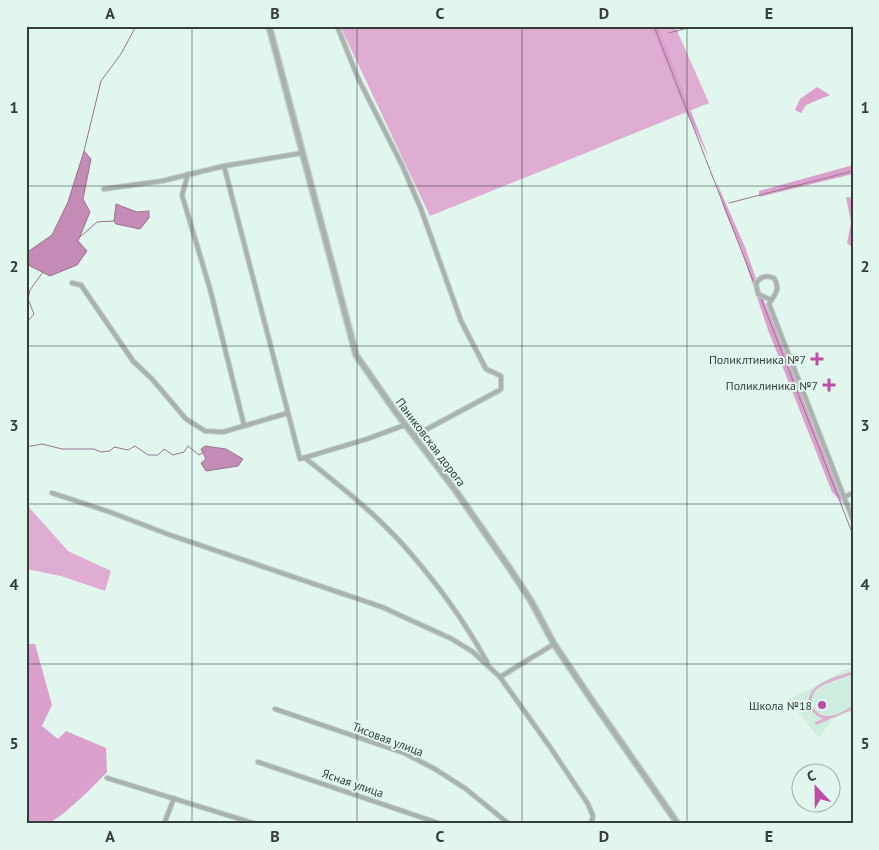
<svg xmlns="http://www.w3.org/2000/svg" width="879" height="850" viewBox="0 0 879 850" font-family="'PT Sans',sans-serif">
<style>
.built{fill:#ceeddf}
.green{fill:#deadd1}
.forest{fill:#dba0cc}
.water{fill:#c48bb5;stroke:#997490}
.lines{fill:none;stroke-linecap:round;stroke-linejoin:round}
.stream{stroke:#997490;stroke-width:1}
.minor-casing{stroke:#bed2c9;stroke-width:6}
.tertiary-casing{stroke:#bed2c9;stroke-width:8}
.minor{stroke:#a9b2ae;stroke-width:4}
.tertiary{stroke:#a9b2ae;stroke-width:5}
.grid{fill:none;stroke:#343d39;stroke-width:1;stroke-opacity:0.55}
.poi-dot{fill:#bd4ba7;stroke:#e1f7ed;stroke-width:2}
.labels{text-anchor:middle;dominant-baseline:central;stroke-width:4;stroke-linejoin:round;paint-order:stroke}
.poi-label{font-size:12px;fill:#343d39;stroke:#e1f7ed;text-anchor:end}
.street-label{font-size:12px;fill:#343d39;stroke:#e1f7ed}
.neatline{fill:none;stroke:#343d39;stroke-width:2}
.grid-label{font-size:16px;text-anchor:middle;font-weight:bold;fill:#343d39}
</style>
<rect width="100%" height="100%" fill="#e1f7ed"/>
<!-- built -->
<path class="built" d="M853,666V711L832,719L819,738L788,700Z"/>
<!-- green -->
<g class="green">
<path d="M340,26H675L709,103L430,216Z"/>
<path d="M26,504L68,551L111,571L105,591L61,576L26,569Z"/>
<path d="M853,671V674C843,678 823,683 816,690C807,699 814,716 827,716C835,717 845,710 853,706V709L816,725L815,722L823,719C817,716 811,712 809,705C805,683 838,677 853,671Z"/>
</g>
<!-- forest -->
<g class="forest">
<path d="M651,26H658L709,158L685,110Z"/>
<path d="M817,87L830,95L806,105L801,113L795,110L800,99Z"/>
<path d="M853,165V174L759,197V191Z"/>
<path d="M716,181L745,247L762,296L780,337L844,504L832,492L768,330L741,249L724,209Z"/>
<path d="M846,197L853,198V248L847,243L851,222Z"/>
<path d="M26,644H35L52,705L42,726L58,739L66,731L106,748L107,772C98,782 62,818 50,822C43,824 34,824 26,824Z"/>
</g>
<!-- water -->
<g class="water">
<path d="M84,151L91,159L83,199L90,212L78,241L87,251L77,265L50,276L30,266L26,253L52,235L68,202Z"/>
<path d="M116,204L137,212L149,211V218L140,229L116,224L114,221Z"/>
<path d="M205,446L226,449L243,459L238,466L206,471L201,463L206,459L201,449Z"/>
</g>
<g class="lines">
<!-- stream -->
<g class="stream">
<path d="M654,26L754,283"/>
<path d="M669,33L695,26"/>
<path d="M84,151L101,81L121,54L136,26"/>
<path d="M729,203L853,171"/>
<path d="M80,237L97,222L114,221"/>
<path d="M760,296L853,535"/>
<path d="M26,332L28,331V321L34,314L28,299L30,290L43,272"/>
<path d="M26,447L42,444L62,449H94L101,452L110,451L114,447L128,450L135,446L148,455H158L164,449L173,455L184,452L188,446L199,455L204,452"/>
</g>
<!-- minor casing -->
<g class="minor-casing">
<g id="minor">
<path d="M337,26L358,78L402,165L421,209L461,321L486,369L501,376V389L500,390L414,436"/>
<path d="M224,166L300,459L367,439L405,425"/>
<path d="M188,174L182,195L210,289L244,425"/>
<path d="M104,189L162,181L224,166L302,153"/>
<path d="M72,283L81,285L133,361L152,379L186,419L205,431L223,432L288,413"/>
<path d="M771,300L758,294L756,283C762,276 766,275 774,278C781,290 775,294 769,304L853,520"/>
<path d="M305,458C339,485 375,513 405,547C436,582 465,622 487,662"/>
<path d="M52,493L107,511L170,535L382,607L452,639L473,652L500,677L554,644"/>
<path d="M844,497L853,493"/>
<path d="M500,677L550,747L588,804L593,816L591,824"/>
<path d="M275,709L404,753L435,769L466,789L509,824"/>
<path d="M258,762L441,824"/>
<path d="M107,778L256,824"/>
<path d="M164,824L174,798"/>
</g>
</g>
<!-- tertiary casing -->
<g class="tertiary-casing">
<path id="tertiary" d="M269,26L356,355L395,411L453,487L508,566L531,601L554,644L593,702L678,824"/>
</g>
<!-- minor -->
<use href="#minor" class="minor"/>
<!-- tertiary -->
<use href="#tertiary" class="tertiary"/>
</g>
<!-- grid -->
<path class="grid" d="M192,26V824M357,26V824M522,26V824M687,26V824M26,186H853M26,346H853M26,504H853M26,664H853"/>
<!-- markers -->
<g class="poi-dot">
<path d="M814.5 351.5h5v5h5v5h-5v5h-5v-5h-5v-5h5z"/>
<path d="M826.5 377.5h5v5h5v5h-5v5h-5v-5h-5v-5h5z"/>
<circle cx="822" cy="705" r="5"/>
</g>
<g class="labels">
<!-- poi labels -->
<g class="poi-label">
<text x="806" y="359">Поликлтиника №7</text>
<text x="818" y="385">Поликлиника №7</text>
<text x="812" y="705">Школа №18</text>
</g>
<!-- street labels -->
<g class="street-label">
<text transform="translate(431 442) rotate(53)">Паниковская дорога</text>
<text transform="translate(388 739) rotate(21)">Тисовая улица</text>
<text transform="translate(353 783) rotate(19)">Ясная улица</text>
</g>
</g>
<!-- border -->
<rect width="879" height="850" fill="none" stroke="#e1f7ed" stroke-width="55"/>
<!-- north arrow -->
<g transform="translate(816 788) rotate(338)"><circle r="24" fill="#e1f7ed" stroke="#9cada5"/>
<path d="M0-4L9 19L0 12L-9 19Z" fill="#bd4ba7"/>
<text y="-8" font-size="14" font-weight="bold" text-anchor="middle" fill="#343d39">С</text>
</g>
<rect x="28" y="28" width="824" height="794" class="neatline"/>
<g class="grid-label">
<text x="110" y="19">A</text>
<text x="275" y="19">B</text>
<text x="440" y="19">C</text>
<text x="604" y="19">D</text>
<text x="769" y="19">E</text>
<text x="14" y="113">1</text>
<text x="865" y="113">1</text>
<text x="14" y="272">2</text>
<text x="865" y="272">2</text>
<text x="14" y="431">3</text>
<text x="865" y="431">3</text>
<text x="14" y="590">4</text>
<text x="865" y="590">4</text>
<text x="14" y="749">5</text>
<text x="865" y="749">5</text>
<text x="110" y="842">A</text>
<text x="275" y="842">B</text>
<text x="440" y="842">C</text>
<text x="604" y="842">D</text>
<text x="769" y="842">E</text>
</g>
</svg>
